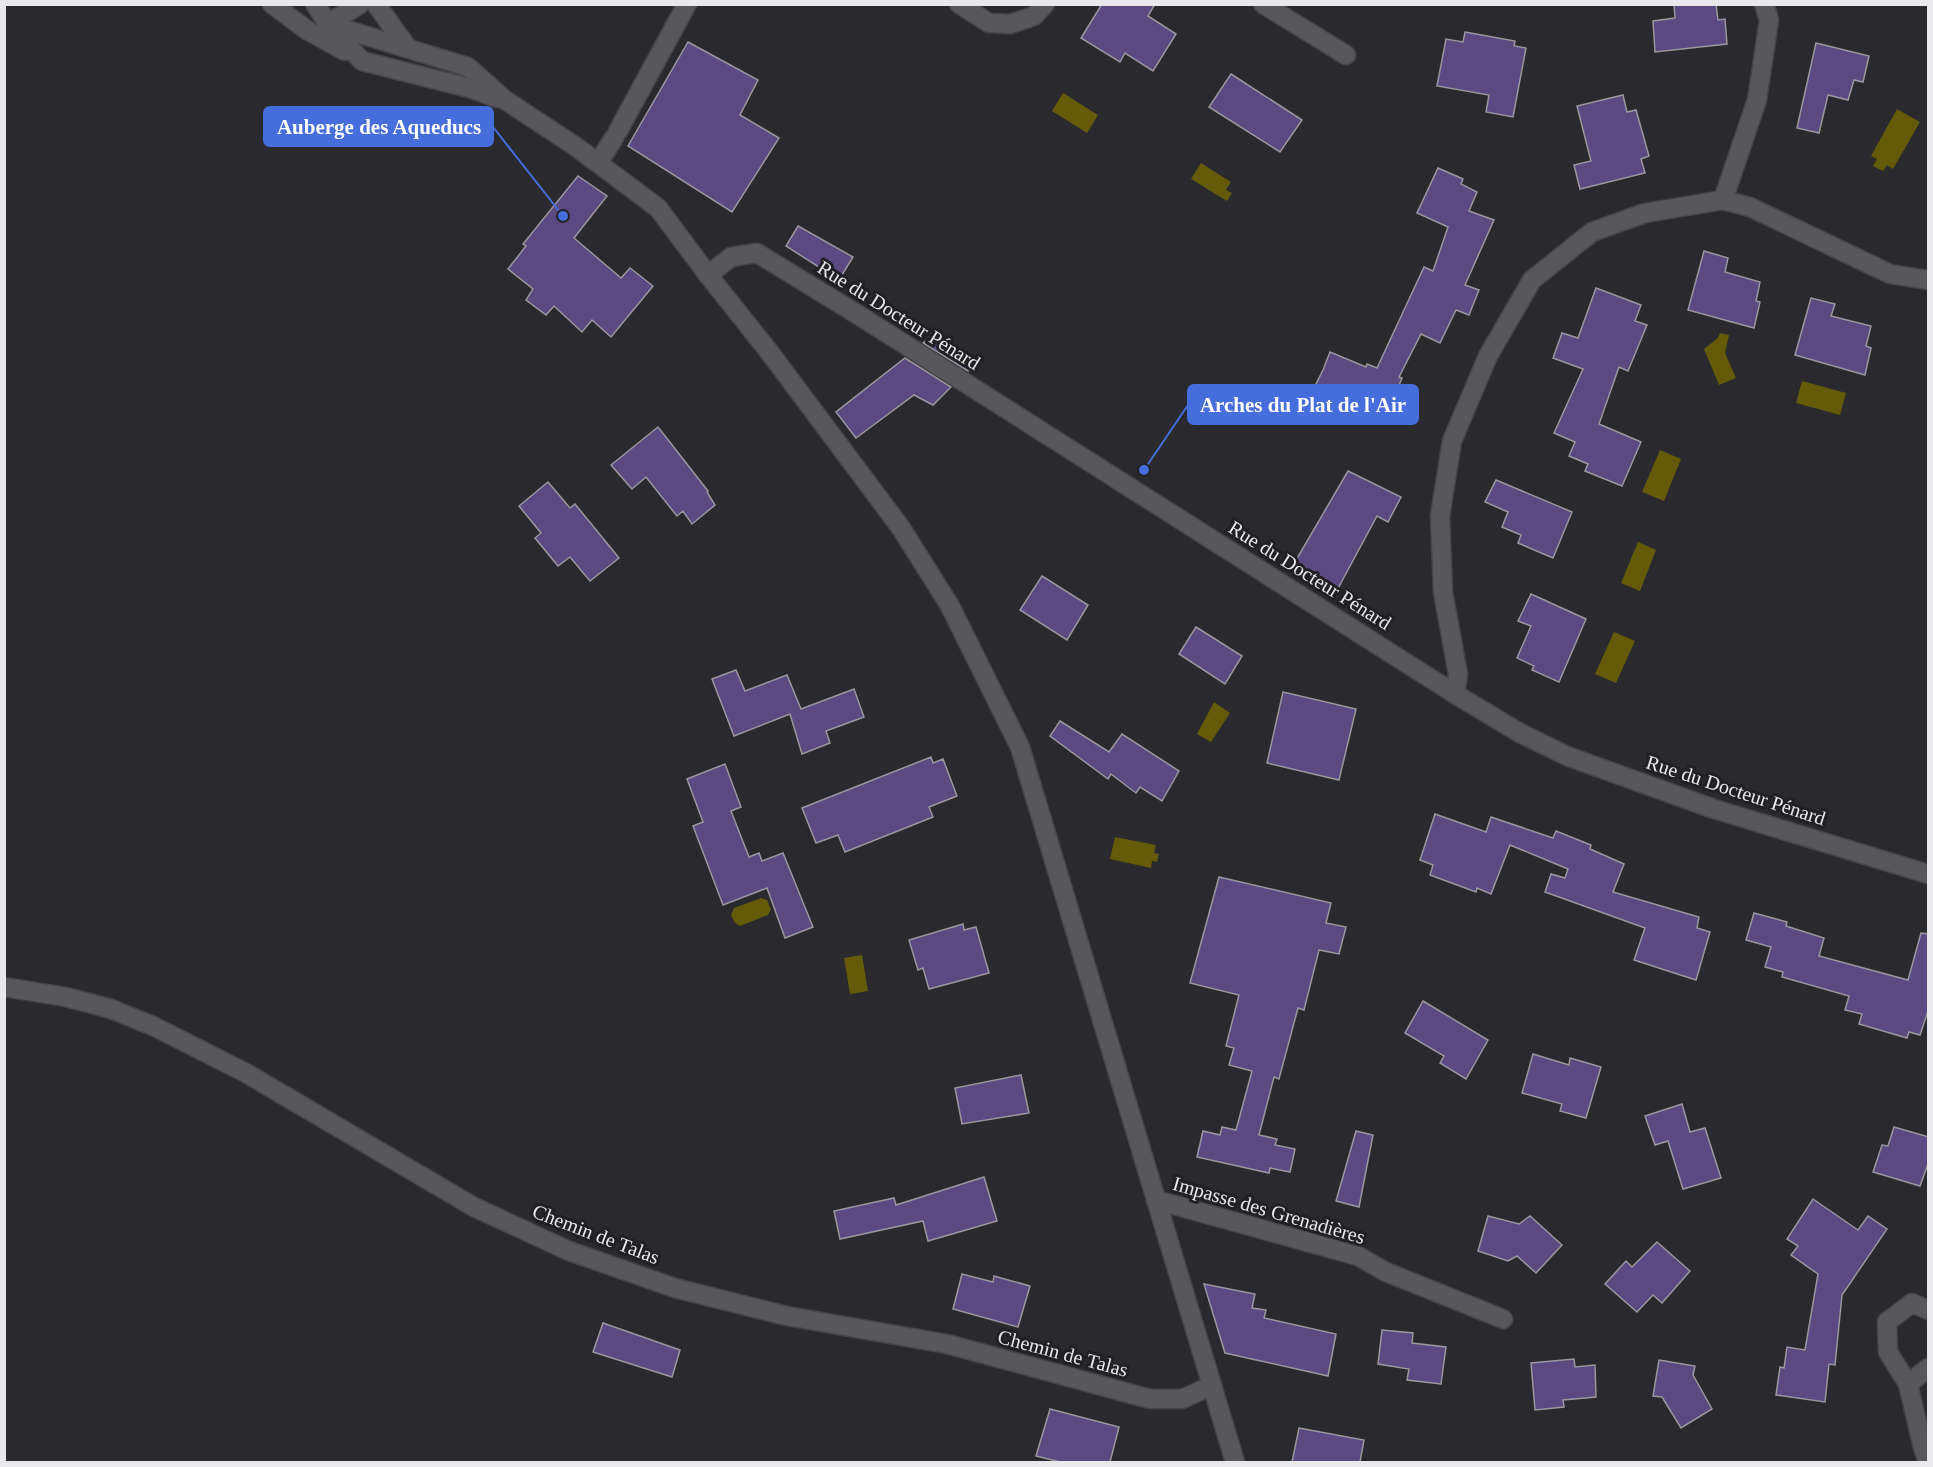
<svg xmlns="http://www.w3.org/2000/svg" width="1933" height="1467" viewBox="0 0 1933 1467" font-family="Georgia,serif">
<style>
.water{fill:#645a08}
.building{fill:#5b4982;stroke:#99989d;stroke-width:1.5}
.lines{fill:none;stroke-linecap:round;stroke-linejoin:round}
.street-casing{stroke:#464549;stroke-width:21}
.secondary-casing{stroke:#464549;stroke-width:21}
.street{stroke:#58575c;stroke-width:18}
.secondary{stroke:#58575c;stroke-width:18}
.labels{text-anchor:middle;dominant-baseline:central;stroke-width:6;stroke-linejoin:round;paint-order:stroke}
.street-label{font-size:20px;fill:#e9e8eb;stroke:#212024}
.leader{fill:none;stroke:#466ddc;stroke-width:2}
.callout-dot{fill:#466ddc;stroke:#212024;stroke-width:2}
.callout{fill:#466ddc;stroke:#466ddc;stroke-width:2}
.callout-label{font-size:21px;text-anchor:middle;font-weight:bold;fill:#fff}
</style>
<rect width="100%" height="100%" fill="#2a292e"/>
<!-- water -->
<g class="water">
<path d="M1063,93L1098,115L1087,133L1052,111Z"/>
<path d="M1897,109L1920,122L1893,169L1887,165L1883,171L1873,166L1877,159L1871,156Z"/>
<path d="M1201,163L1231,182L1226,190L1232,193L1227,201L1191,179Z"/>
<path d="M1720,333L1729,335L1725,353L1736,378L1719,385L1704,349L1718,338Z"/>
<path d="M1802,381L1846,393L1840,415L1796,403Z"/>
<path d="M1660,450L1681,459L1664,501L1642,492Z"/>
<path d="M1638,542L1656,550L1640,591L1621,583Z"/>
<path d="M1614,632L1635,641L1616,683L1595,674Z"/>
<path d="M1214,702L1230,713L1211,742L1197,734Z"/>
<path d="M1115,837L1156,845L1154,853L1159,854L1157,862L1152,861L1151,868L1110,859Z"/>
<path d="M761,898L767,900L771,909L768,915L740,926L735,923L731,915L734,908Z"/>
<path d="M862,955L868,991L850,994L844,958Z"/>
</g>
<!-- building -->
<g class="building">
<path d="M1102,4H1155L1148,16L1176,34L1153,71L1125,53L1120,62L1081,38Z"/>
<path d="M1674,4H1716L1718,20L1725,19L1727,44L1655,52L1653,21L1675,18Z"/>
<path d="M1465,32L1515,41L1514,46L1526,48L1513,117L1486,112L1489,95L1437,86L1446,39L1463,42Z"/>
<path d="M688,42L758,80L740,115L779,138L732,212L628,146Z"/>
<path d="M1816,43L1869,56L1863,82L1854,80L1848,100L1828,95L1819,133L1797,128Z"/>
<path d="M1231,74L1302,120L1280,152L1209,107Z"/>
<path d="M1623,95L1627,112L1636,110L1649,156L1641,159L1645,173L1580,189L1574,165L1591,161L1577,106Z"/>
<path d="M1438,168L1463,179L1461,184L1477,192L1469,211L1494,220L1465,285L1479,290L1469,315L1456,310L1440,343L1421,334L1399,377L1402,378L1392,402L1365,392L1357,411L1341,404L1339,409L1310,396L1323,370L1330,352L1366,367L1367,364L1377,368L1424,267L1433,271L1448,227L1417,213Z"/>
<path d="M578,176L607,196L574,238L621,278L630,268L653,286L611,337L592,320L582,332L554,306L546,315L526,300L533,289L508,269L526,246L523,244Z"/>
<path d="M798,226L853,257L839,280L786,246Z"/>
<path d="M1704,251L1728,258L1725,272L1760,282L1756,301L1760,302L1754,328L1688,310Z"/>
<path d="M1596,288L1641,305L1635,321L1647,325L1628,371L1619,367L1599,424L1641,442L1622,486L1585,471L1588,464L1569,456L1575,442L1554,433L1583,369L1553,358L1562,333L1578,338Z"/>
<path d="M1811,298L1835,304L1831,316L1871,326L1866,346L1871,348L1865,375L1795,355Z"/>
<path d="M935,334L978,361L968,371L923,343Z"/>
<path d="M905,358L951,387L933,405L914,395L856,438L836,412Z"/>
<path d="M658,427L708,491L707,492L715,505L692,524L683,511L677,516L646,477L632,489L611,465Z"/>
<path d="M1348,471L1401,497L1388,522L1377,516L1335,594L1292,567Z"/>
<path d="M1496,480L1572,512L1553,558L1518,543L1521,535L1502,527L1508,512L1485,502Z"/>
<path d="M548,482L570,508L575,504L619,558L590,581L570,557L558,566L535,538L541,533L519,506Z"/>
<path d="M1042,576L1088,605L1067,640L1020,610Z"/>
<path d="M1531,594L1586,619L1559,682L1532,670L1534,666L1517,658L1531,626L1518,621Z"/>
<path d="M1196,627L1242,656L1225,684L1179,654Z"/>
<path d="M736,670L745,691L787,675L801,709L854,689L864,717L826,731L830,743L802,754L790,714L734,736L712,679Z"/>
<path d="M1283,692L1356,709L1339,780L1267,763Z"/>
<path d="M1060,721L1109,752L1122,734L1179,771L1162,801L1140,787L1136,793L1111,774L1108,779L1050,736Z"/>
<path d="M931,757L933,763L943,759L957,796L929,807L933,817L845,852L838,835L816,843L802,808Z"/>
<path d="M725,764L741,807L731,811L749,857L759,853L762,861L783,853L813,927L785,938L767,888L723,905L693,826L703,822L687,779Z"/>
<path d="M1435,814L1486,832L1491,817L1553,838L1556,831L1591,845L1590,849L1624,864L1613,892L1699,917L1697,928L1710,932L1696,980L1634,960L1645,928L1545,892L1551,874L1565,878L1568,869L1510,845L1491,894L1477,888L1476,892L1430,875L1433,865L1420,860Z"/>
<path d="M1219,877L1331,903L1326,923L1346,927L1339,954L1319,950L1304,1010L1298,1008L1279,1079L1274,1077L1259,1135L1277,1139L1275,1145L1295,1149L1290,1172L1270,1168L1269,1173L1197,1157L1203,1131L1220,1135L1222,1127L1236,1130L1252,1071L1229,1065L1234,1048L1226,1046L1239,995L1190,983Z"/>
<path d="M1754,913L1787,922L1786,926L1824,938L1819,956L1908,980L1921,933L1929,934V1008L1920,1035L1909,1032L1907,1038L1859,1024L1862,1014L1845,1010L1849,996L1782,977L1783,972L1765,967L1771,947L1746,940Z"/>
<path d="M963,924L964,930L976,927L989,973L929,989L923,968L918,970L909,940Z"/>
<path d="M1423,1001L1488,1040L1466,1079L1440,1063L1444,1056L1405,1033Z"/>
<path d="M1533,1054L1569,1065L1570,1058L1601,1067L1586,1118L1560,1111L1562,1104L1522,1093Z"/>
<path d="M1021,1075L1029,1113L962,1124L955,1088Z"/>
<path d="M1682,1104L1690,1132L1705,1128L1721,1178L1683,1189L1668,1141L1655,1145L1645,1116Z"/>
<path d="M1894,1127L1929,1137V1161L1920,1186L1873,1172L1882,1145L1888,1146Z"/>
<path d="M1356,1131L1373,1135L1359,1207L1336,1201Z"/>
<path d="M984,1177L997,1221L928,1241L923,1221L840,1239L834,1211L894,1198L896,1205Z"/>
<path d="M1813,1199L1858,1230L1868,1216L1887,1229L1842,1295L1835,1365L1829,1364L1825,1402L1776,1395L1780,1367L1784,1368L1787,1347L1805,1350L1818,1274L1791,1255L1798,1246L1787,1239Z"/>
<path d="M1488,1216L1519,1224L1530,1216L1562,1245L1536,1273L1517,1256L1508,1261L1478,1251Z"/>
<path d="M1657,1242L1690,1271L1662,1303L1653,1295L1637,1312L1605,1284L1626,1261L1632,1267Z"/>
<path d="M962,1274L993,1282L994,1276L1030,1286L1018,1327L953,1309Z"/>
<path d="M1204,1284L1255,1294L1252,1308L1266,1310L1264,1318L1336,1334L1328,1376L1225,1353Z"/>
<path d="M603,1323L680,1350L672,1377L593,1352Z"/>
<path d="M1382,1330L1413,1333L1412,1343L1446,1347L1441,1384L1407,1380L1409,1369L1378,1364Z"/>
<path d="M1574,1359L1575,1367L1595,1365L1596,1397L1563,1400L1564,1407L1535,1410L1531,1363Z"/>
<path d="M1659,1360L1695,1366L1693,1375L1712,1409L1681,1428L1662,1397L1653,1396Z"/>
<path d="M1050,1409L1119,1427L1110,1462H1060L1036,1456Z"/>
<path d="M1299,1428L1364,1440L1360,1462H1292Z"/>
</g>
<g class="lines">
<!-- street casing -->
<g class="street-casing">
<g id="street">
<path d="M959,4L989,23L1010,24L1034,16L1045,4"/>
<path d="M1263,4L1346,55"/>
<path d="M618,131L687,4"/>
<path d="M598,163L614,138"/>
<path d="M1723,200L1757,100L1769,20L1764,4"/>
<path d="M708,275L731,257L757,253L860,316L1455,694L1520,733L1567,756L1714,809L1928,874"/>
<path d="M1455,694L1458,674L1443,592L1440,516L1452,441L1488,356L1532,280L1592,232L1645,213L1723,200L1750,207L1890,274L1928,280"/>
<path d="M4,987L66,997L111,1009L153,1026L246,1073L474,1207L569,1251L675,1288L787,1316L947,1344L1150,1399H1182L1211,1386"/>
<path d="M1156,1200L1358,1256L1386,1272L1503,1319"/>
<path d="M1928,1310L1912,1303L1887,1322L1888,1352L1908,1384L1923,1448L1928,1462"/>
<path d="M1908,1384L1928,1368"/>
</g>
</g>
<!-- secondary casing -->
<g class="secondary-casing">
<g id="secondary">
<path d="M272,4L307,30L345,51"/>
<path d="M315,4L328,24L468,67L505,100L575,146L658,208L708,275L767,349L901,528L950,606L1020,747L1235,1462"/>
<path d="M376,4L407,47"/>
<path d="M328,24L362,61L473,89L498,98"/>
<path d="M328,24L360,4"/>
</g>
</g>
<!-- street -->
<use href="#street" class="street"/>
<!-- secondary -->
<use href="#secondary" class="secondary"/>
</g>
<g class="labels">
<!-- street labels -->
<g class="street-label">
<text transform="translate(899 315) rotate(32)">Rue du Docteur Pénard</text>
<text transform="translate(1310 575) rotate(32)">Rue du Docteur Pénard</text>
<text transform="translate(1736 790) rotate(18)">Rue du Docteur Pénard</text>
<text transform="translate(1269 1210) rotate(16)">Impasse des Grenadières</text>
<text transform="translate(596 1234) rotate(21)">Chemin de Talas</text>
<text transform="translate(1063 1353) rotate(15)">Chemin de Talas</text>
</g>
</g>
<!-- callouts -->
<path class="leader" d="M563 216L493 127M1144 470L1188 405"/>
<g class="callout-dot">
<circle cx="563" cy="216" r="6"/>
<circle cx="1144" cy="470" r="6"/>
</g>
<g class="callout">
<rect x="264" y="107" width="229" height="39" rx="6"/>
<rect x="1188" y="385" width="230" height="39" rx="6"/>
</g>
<g class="callout-label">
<text x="379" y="134">Auberge des Aqueducs</text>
<text x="1303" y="412">Arches du Plat de l'Air</text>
</g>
<!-- border -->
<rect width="1933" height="1467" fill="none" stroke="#e9e8eb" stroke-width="12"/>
</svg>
